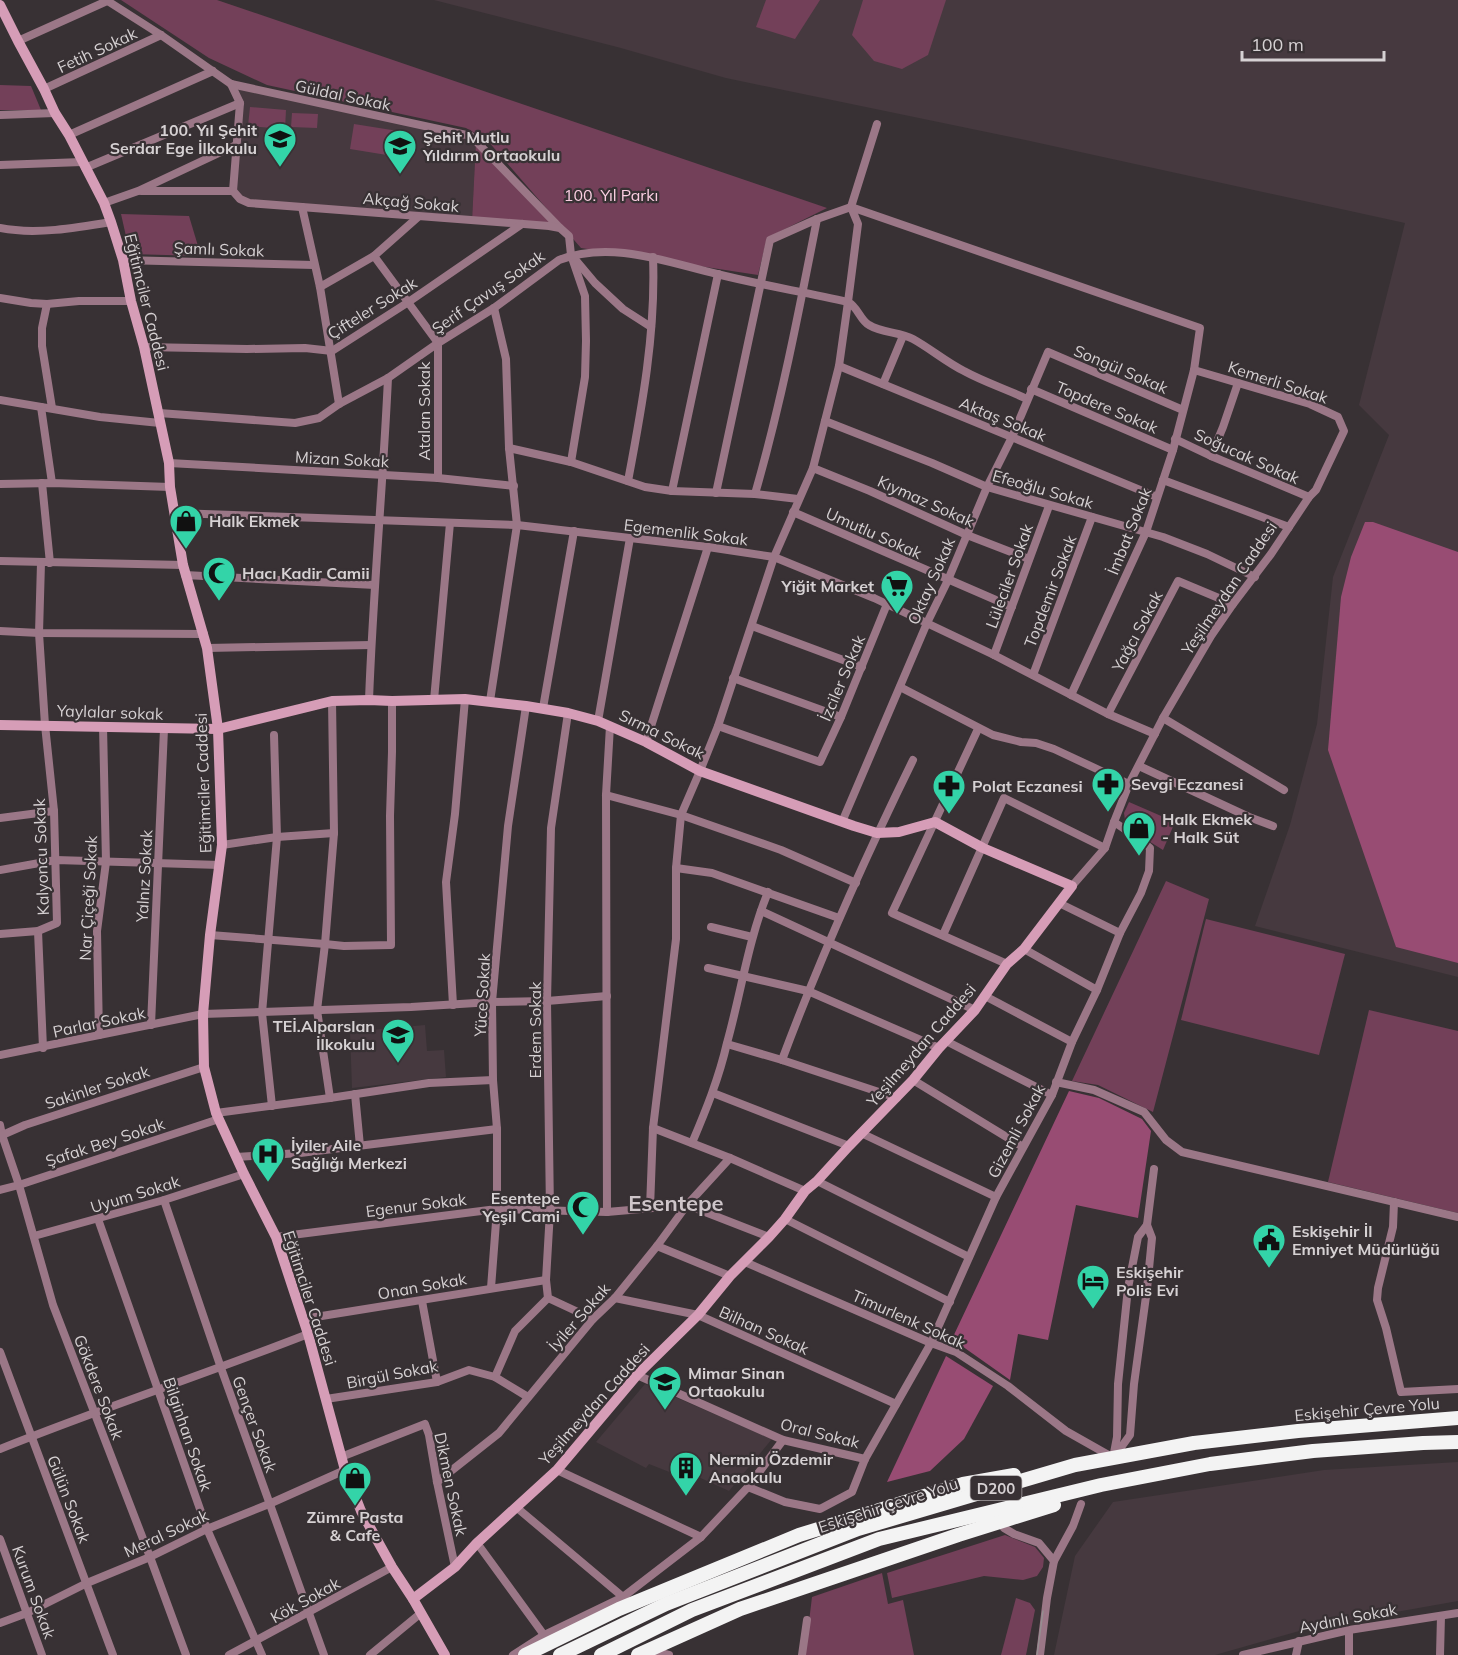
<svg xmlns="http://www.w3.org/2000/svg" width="1458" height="1655" viewBox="0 0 1458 1655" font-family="Mulish,sans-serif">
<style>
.built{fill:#46393f}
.green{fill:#734059}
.forest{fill:#984c73}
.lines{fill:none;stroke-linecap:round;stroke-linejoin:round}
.street{stroke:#9b7787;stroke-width:8}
.secondary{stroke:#d69db7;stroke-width:10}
.highway{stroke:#f3f3f3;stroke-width:14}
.tram{stroke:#958f91;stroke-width:1.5}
.labels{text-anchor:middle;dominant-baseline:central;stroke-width:4.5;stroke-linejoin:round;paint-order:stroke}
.shield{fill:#383134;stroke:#a7a1a3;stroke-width:1.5}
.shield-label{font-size:15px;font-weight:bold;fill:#d6d1d3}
.street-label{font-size:16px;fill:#d6d1d3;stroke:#383134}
.poi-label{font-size:16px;font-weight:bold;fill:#d6d1d3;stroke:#383134;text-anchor:start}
.park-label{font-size:16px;fill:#fbcee2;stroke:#383134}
.district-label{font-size:22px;font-weight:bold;fill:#cec5c9;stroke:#383134}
</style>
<rect width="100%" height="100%" fill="#383134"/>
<!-- built -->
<g class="built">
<path d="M434,0H1458V977L1255,926L1290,825L1317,724L1333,577L1389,435L1359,405L1405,223L1030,141L726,78L621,48Z"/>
<path d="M231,84L476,141L472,221L249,203L233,191L240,103Z"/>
<path d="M425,1025L427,1051L444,1050L446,1077L352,1088L350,1032Z"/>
<path d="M645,1384L772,1439L729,1491L681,1469L677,1475L649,1464L646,1468L596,1442Z"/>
<path d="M1458,1462V1601L1317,1626L1215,1655H1054L1075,1556L1113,1502L1324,1470Z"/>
</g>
<!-- green -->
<g class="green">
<path d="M121,0H217L827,208L767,238L758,275L581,248L487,140L466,128L267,85L209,58Z"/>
<path d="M766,0H820L795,39L756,27Z"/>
<path d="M863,0H946L928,55L902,69L874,61L852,35Z"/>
<path d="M0,85L31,86L41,110H0Z"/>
<path d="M250,107L286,110L285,129L248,126Z"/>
<path d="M292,113L318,114L317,128L291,127Z"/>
<path d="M354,124L398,131L393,156L350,149Z"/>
<path d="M476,141L560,228L472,221Z"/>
<path d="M121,214L189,216L201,256L130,254Z"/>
<path d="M1129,802L1175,822L1163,850L1126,827L1124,813Z"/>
<path d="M1166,881L1209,899L1153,1112L1098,1085L1072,1081Z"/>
<path d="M1206,919L1345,954L1319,1055L1181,1020Z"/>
<path d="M1369,1010L1458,1031V1213L1328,1182Z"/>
<path d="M1005,1535L1035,1547L1044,1558L1043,1567L1037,1576L1023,1580L984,1576L892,1598L887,1573Z"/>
<path d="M882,1573L888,1604L903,1600L914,1655H805L812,1597Z"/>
<path d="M1016,1598L1030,1603L1035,1610L1026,1655H1001Z"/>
</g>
<!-- forest -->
<g class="forest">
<path d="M1365,522H1373L1458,552V963L1396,947L1328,750L1341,597L1351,557Z"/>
<path d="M1069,1091L1099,1098L1142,1119L1151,1131L1138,1218L1076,1205L1048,1340L1018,1334L1010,1380L952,1339Z"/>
<path d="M946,1356L993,1386L964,1439L930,1471L887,1482Z"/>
</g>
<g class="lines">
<!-- street -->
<g class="street">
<path d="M106,0L161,35L231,84L471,136L560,228"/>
<path d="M18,41L107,1"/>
<path d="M231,84L240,103L233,191"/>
<path d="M44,89L161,35"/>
<path d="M0,115L55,113"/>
<path d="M69,135L213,71"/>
<path d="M0,165L82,162"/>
<path d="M85,168L240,103"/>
<path d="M141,191H233"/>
<path d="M233,191L240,199L249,203L549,226L560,228L569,236L571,255L585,296L586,341L585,377L571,462"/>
<path d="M104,203L138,191L236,145"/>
<path d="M302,207L320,287L339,404"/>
<path d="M0,228C35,235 76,228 111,222"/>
<path d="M374,256L438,343V478"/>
<path d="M574,258L595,283L623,309L651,327"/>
<path d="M123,260L314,265"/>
<path d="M320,287L374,256L418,217"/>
<path d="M0,298L31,303L47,304L79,301H131"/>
<path d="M47,304L42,328V346L52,408"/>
<path d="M144,347L247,349L305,348L332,351L407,303L522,224"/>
<path d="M839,366L1157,497"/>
<path d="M883,384L903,336"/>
<path d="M1031,389L1173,450"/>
<path d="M0,400L100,417L160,423"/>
<path d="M41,407L52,483"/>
<path d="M159,413L295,423L319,418L339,404L388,378L438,343L494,308L559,260C611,240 666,262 717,274C760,285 805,292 848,302C858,307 860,320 869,325C882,333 900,332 913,339C931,349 946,362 964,371C984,382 1006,389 1027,399"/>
<path d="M825,421L932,463L987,487L1163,537L1207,554L1255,577"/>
<path d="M1175,439L1211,456L1309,497"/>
<path d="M509,448L571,462L645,487L672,491L755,494L798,499"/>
<path d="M1211,456L1223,427L1238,383"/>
<path d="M169,463L438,478L514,486"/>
<path d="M813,468L870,491L967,535L1029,559"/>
<path d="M1163,480L1289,527"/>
<path d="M628,481C642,407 656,332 653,257"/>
<path d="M42,483L50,563"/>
<path d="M0,484L52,483L170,487"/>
<path d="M672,491L718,274"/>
<path d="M716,493L770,240L817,219L851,207L1200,328L1194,370L1173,450L1146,532L1071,695"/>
<path d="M755,494C781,404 799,311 817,219"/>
<path d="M793,512L1012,607"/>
<path d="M175,513L517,525L708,547L774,557L874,598L994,655L1108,714L1155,734"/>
<path d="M0,561L183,565"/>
<path d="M185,575L375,585"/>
<path d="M752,626L862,667"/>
<path d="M0,631L39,633L204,634"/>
<path d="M207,648L371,645"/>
<path d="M994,655L1049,506"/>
<path d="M1033,675L1092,517"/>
<path d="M733,678L841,717"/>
<path d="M900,687L993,735L1021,742L1036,743L1054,749L1129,784"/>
<path d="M369,700C373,592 383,485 388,378"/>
<path d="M434,700L450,523"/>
<path d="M490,701L517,525L509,448L506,359L494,308"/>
<path d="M543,708L574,531"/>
<path d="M568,713L551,828L547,1001L550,1211L546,1280L548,1298L593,1319"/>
<path d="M1108,714L1178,581L1233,604"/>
<path d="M1163,718L1284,790"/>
<path d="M598,721L630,538"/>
<path d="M718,726L820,762L841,717L887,604"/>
<path d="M978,729L892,913L1007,964"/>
<path d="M646,742L708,547"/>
<path d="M1139,766L1249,817L1273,826"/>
<path d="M606,795L681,815L781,850L856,883"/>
<path d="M0,818L54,811"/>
<path d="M842,822L927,623L948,580L987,487L1012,437L1048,352L1183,410"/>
<path d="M222,845L277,837L334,833"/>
<path d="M676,868L712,873L839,918"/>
<path d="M0,870L56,860L220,865"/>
<path d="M1072,886L1105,848L1114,822L1129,784L1163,718L1211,636L1233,604L1271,554L1309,497L1316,490L1344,431L1338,417L1310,404L1194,370"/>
<path d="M1059,903L1120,933"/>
<path d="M761,911L975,1010"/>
<path d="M711,927L752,937"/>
<path d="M38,931L43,1048"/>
<path d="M0,934L38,931L57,923L54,811L45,725L39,633L41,563"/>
<path d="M210,935L325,944L344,946L391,945L390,816L392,752V701"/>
<path d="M943,935L1004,798L1105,848"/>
<path d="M1024,949L1097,990"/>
<path d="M708,968L808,991L939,1048"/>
<path d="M985,996L1072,1042"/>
<path d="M453,1005L446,882L455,814L465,699"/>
<path d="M151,1025L164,729"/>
<path d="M99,1035L97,931L106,862L103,726"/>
<path d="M946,1041L1052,1095"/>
<path d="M727,1044L782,1060L897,1098"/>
<path d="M0,1055L203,1014L411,1007L492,1002L547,1001L607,996"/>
<path d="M782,1060C820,958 865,858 913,760"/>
<path d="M913,1080L1023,1147"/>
<path d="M1056,1082L1094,1090L1144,1112L1166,1140L1182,1152L1458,1217"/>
<path d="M713,1093L849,1146"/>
<path d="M355,1094L360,1146"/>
<path d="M330,1098L317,1010L325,944L334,833L332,701"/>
<path d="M272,1106L262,1013L277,837L274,735"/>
<path d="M216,1113L330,1098L429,1083L493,1080"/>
<path d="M0,1125L2,1135L19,1185L53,1305L150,1557L186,1655"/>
<path d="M653,1128L730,1158L805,1191"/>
<path d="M861,1133L996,1197"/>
<path d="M0,1136L25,1125L204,1067"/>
<path d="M692,1143C706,1110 719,1078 727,1043C741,993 748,941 768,892"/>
<path d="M236,1157L300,1153L497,1129"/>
<path d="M817,1181L969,1257"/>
<path d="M0,1190L19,1185L219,1119"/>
<path d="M164,1200L221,1368L324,1655"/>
<path d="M1394,1202L1393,1227L1378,1288L1377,1300L1386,1328L1401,1392L1458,1389"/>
<path d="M650,1208L653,1128L676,939V868L681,815L700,771L718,726L774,557L813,468L839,366L848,302L858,224L851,207L877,124"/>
<path d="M607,1212L606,795L610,726"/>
<path d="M98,1219L207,1529L262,1655"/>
<path d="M785,1219L950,1302"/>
<path d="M34,1236L164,1200L244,1174"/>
<path d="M276,1237L497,1209L607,1212L687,1205L769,1237"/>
<path d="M657,1246L730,1276"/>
<path d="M745,1262L931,1343L956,1352L1008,1386L1066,1431L1112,1457"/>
<path d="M491,1288L497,1209V1129L493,1080L492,1002L508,826L526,706"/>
<path d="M615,1298L698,1315L896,1404"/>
<path d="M422,1301L437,1382"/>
<path d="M303,1319L546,1280"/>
<path d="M0,1352L113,1655"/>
<path d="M637,1375L783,1440L865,1459"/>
<path d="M495,1377L515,1331L548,1298"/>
<path d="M326,1399L437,1382L469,1370L495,1377L528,1397"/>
<path d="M0,1449C102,1408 206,1374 308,1334"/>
<path d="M341,1457L425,1424L429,1435L437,1482L455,1567"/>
<path d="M1114,1457L1130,1435L1134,1384L1147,1289L1152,1238L1147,1225"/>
<path d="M1113,1458L1117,1437L1118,1384L1128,1288L1138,1237L1147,1225L1154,1169"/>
<path d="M557,1470L701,1537"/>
<path d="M437,1482L499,1433L593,1319L615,1298L657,1246L687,1205L730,1158"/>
<path d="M748,1487L785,1502L820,1509L852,1492L865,1459L931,1343L996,1197L1052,1095L1072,1042L1097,990L1120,933L1141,893L1149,871L1150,848L1138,838L1114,822"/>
<path d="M516,1507L623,1597"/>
<path d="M1004,1528L1014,1534L1039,1543L1054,1561L1047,1598L1040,1655"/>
<path d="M0,1539L42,1655"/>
<path d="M477,1543L544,1635"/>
<path d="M1054,1561L1073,1526L1081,1504"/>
<path d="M0,1623L27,1613L87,1583L150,1557L207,1529L269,1504L345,1470"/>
<path d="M652,1651L669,1655"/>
<path d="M229,1655L392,1567"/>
<path d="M370,1655L421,1613"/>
<path d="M513,1655L544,1635L623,1597L701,1537L748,1487L783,1440"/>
<path d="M802,1655L807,1620"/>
<path d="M1243,1655L1349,1630L1458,1613"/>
<path d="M1296,1655L1299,1641"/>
<path d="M1349,1655V1630"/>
<path d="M1440,1655L1441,1616"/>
</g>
<!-- secondary -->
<g class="secondary">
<path d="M0,5L18,41L44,89L55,113L69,135L104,203L111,222L123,260L131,301L144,347L169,463L170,487L183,565L207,648L218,729L222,845L210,935L203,1014L204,1067L216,1113L244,1174L276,1237L308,1334L345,1470L361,1511L392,1567L413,1599L445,1655"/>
<path d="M0,725L218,729L332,701L369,700L392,701L465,699L526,706L568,713L598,721L646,742L700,771L854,826L877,833L899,832L935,822L983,848L1072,886L1024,949L1007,964L975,1010L939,1048L913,1080L849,1146L817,1181L805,1191L785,1219L769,1237L730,1276L698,1315L637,1375L557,1470L477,1543L455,1567L413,1599"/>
</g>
<!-- highway -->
<g class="highway">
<path d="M525,1655L619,1609L799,1535L963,1484L1014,1475"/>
<path d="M560,1655L666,1604L858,1529L1075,1465L1194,1443L1298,1431L1458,1418"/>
<path d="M601,1655L692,1610L879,1539L1101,1485L1210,1464L1313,1451L1423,1443L1458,1442"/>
<path d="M638,1655L740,1609L958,1535L1054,1505"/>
</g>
<!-- tram -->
<path class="tram" d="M1037,1655L1043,1611"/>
</g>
<!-- icons -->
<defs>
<g id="school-pin" transform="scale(1.725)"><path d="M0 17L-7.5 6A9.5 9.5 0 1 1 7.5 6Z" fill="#33d4a8" stroke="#383134"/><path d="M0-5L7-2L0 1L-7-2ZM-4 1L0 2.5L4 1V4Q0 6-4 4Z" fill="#111"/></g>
<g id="shop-pin" transform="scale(1.725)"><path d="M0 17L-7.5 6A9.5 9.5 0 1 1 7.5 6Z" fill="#33d4a8" stroke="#383134"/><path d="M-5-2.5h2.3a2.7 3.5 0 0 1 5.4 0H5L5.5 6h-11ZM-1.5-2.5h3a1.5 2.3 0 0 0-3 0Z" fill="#111"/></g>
<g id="mosque-pin" transform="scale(1.725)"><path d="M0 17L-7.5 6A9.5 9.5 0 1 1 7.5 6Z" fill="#33d4a8" stroke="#383134"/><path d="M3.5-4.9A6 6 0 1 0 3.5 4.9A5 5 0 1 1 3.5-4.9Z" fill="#111"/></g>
<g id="supermarket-pin" transform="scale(1.725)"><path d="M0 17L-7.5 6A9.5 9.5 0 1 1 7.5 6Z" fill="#33d4a8" stroke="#383134"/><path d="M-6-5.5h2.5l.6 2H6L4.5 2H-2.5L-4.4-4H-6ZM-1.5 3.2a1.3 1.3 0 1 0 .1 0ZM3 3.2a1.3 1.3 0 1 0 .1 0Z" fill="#111"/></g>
<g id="pharmacy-pin" transform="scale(1.725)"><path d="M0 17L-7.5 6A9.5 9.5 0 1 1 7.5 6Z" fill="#33d4a8" stroke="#383134"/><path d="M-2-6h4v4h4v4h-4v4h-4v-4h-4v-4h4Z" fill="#111"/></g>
<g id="hospital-pin" transform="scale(1.725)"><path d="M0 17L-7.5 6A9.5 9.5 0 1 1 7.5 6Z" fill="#33d4a8" stroke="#383134"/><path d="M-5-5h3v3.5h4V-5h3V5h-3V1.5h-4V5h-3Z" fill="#111"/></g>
<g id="civic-pin" transform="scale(1.725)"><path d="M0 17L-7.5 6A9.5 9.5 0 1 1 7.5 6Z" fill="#33d4a8" stroke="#383134"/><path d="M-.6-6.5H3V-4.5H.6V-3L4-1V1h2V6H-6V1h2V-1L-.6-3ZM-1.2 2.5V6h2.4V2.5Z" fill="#111"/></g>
<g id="hotel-pin" transform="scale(1.725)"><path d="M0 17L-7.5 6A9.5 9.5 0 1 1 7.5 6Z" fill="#33d4a8" stroke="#383134"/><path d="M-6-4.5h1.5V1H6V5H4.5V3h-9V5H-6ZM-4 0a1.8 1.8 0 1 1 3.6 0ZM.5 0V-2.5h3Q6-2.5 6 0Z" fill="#111"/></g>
<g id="building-pin" transform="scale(1.725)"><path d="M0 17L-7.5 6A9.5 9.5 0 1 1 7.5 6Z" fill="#33d4a8" stroke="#383134"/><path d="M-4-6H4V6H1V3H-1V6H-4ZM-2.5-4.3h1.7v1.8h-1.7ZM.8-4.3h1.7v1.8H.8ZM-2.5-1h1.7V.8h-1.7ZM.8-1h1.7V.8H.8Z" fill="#111"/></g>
</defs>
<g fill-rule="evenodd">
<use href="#school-pin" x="280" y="139"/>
<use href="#school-pin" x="400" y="146"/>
<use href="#shop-pin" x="186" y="521"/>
<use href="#mosque-pin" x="219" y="573"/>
<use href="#supermarket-pin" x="897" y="586"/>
<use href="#pharmacy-pin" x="1108" y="784"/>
<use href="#pharmacy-pin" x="949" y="786"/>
<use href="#shop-pin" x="1139" y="828"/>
<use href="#school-pin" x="398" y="1035"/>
<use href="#hospital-pin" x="268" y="1154"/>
<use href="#mosque-pin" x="583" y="1207"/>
<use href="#civic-pin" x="1269" y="1240"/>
<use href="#hotel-pin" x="1093" y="1281"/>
<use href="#school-pin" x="665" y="1382"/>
<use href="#building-pin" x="686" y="1468"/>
<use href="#shop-pin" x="355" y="1478"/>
</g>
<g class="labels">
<!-- shield labels -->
<rect class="shield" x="970.5" y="1476" width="51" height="24" rx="4.5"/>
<g class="shield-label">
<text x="996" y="1488">D200</text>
</g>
<!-- street labels -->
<g class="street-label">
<text transform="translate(97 50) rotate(-25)">Fetih Sokak</text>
<text transform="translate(343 95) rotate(12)">Güldal Sokak</text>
<text transform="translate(411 202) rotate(5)">Akçağ Sokak</text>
<text transform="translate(219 249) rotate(2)">Şamlı Sokak</text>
<text transform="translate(488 292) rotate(-35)">Şerif Çavuş Sokak</text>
<text transform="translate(147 302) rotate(76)">Eğitimciler Caddesi</text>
<text transform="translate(372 308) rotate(-32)">Çifteler Sokak</text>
<text transform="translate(1121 369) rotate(23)">Songül Sokak</text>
<text transform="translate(1278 382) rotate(18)">Kemerli Sokak</text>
<text transform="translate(1107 407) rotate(23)">Topdere Sokak</text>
<text transform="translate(424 411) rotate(-90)">Atalan Sokak</text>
<text transform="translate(1003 419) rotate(22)">Aktaş Sokak</text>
<text transform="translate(1247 456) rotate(24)">Soğucak Sokak</text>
<text transform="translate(342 459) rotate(3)">Mizan Sokak</text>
<text transform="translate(1043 489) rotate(16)">Efeoğlu Sokak</text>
<text transform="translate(926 501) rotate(24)">Kıymaz Sokak</text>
<text transform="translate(1129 531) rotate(-68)">İmbat Sokak</text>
<text transform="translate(686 532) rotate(7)">Egemenlik Sokak</text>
<text transform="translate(874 533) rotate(24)">Umutlu Sokak</text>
<text transform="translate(1009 576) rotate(-70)">Lüleciler Sokak</text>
<text transform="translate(931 581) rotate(-66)">Oktay Sokak</text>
<text transform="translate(1229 588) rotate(-56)">Yeşilmeydan Caddesi</text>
<text transform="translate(1050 591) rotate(-69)">Topdemir Sokak</text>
<text transform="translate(1137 631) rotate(-62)">Yağcı Sokak</text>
<text transform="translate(842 678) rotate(-67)">İzciler Sokak</text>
<text transform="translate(110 712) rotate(2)">Yaylalar sokak</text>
<text transform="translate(662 734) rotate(26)">Sırma Sokak</text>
<text transform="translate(203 783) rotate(-92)">Eğitimciler Caddesi</text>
<text transform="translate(41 857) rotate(-92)">Kalyoncu Sokak</text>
<text transform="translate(144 876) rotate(-87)">Yalnız Sokak</text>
<text transform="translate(88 898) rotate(-87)">Nar Çiçeği Sokak</text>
<text transform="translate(482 995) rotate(-87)">Yüce Sokak</text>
<text transform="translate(99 1022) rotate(-12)">Parlar Sokak</text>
<text transform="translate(535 1030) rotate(-90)">Erdem Sokak</text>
<text transform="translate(921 1045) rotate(-49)">Yeşilmeydan Caddesi</text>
<text transform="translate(97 1087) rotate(-18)">Sakinler Sokak</text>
<text transform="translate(1016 1131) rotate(-62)">Gizemli Sokak</text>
<text transform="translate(105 1142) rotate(-18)">Şafak Bey Sokak</text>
<text transform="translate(135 1194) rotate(-17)">Uyum Sokak</text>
<text transform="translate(416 1205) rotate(-7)">Egenur Sokak</text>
<text transform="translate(422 1286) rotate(-10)">Onan Sokak</text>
<text transform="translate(310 1298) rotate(72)">Eğitimciler Caddesi</text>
<text transform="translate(579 1317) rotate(-49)">İyiler Sokak</text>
<text transform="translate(909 1319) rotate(24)">Timurlenk Sokak</text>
<text transform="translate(764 1330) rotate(24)">Bilhan Sokak</text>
<text transform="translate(392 1374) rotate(-11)">Birgül Sokak</text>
<text transform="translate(99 1387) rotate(69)">Gökdere Sokak</text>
<text transform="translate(594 1404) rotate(-48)">Yeşilmeydan Caddesi</text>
<text transform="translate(1367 1409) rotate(-5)">Eskişehir Çevre Yolu</text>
<text transform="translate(255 1424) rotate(70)">Gençer Sokak</text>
<text transform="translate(820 1433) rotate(14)">Oral Sokak</text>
<text transform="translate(188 1434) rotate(71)">Bilginhan Sokak</text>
<text transform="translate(451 1484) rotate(78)">Dikmen Sokak</text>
<text transform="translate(69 1499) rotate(69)">Gülün Sokak</text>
<text transform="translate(888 1505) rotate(-18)">Eskişehir Çevre Yolu</text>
<text transform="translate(166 1533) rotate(-25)">Meral Sokak</text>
<text transform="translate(34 1592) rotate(70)">Kurum Sokak</text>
<text transform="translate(305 1600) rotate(-29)">Kök Sokak</text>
<text transform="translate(1348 1618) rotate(-11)">Aydınlı Sokak</text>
</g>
<!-- poi labels -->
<g class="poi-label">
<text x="257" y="130" text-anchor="end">100. Yıl Şehit<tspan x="257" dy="18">Serdar Ege İlkokulu</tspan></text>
<text x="423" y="137">Şehit Mutlu<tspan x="423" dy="18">Yıldırım Ortaokulu</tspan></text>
<text x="209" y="521">Halk Ekmek</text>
<text x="242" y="573">Hacı Kadir Camii</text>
<text x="874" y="586" text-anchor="end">Yiğit Market</text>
<text x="1131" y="784">Sevgi Eczanesi</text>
<text x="972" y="786">Polat Eczanesi</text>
<text x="1162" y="819">Halk Ekmek<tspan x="1162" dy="18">- Halk Süt</tspan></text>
<text x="375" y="1026" text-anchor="end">TEİ.Alparslan<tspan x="375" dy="18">İlkokulu</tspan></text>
<text x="291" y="1145">İyiler Aile<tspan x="291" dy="18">Sağlığı Merkezi</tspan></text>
<text x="560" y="1198" text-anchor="end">Esentepe<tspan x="560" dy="18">Yeşil Cami</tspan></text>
<text x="1292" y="1231">Eskişehir İl<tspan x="1292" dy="18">Emniyet Müdürlüğü</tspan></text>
<text x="1116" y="1272">Eskişehir<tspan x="1116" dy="18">Polis Evi</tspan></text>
<text x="688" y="1373">Mimar Sinan<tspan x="688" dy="18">Ortaokulu</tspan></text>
<text x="709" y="1459">Nermin Özdemir<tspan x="709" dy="18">Anaokulu</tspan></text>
<text x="355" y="1517" text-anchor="middle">Zümre Pasta<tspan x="355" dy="18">&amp; Cafe</tspan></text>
</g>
<!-- park labels -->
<g class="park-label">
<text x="611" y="195">100. Yıl Parkı</text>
</g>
<!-- district labels -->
<g class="district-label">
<text x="676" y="1203">Esentepe</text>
</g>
</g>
<!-- scale -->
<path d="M1242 51v9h142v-9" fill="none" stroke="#d6d1d3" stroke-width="3"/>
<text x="1251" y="51" font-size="18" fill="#d6d1d3" stroke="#383134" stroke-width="4.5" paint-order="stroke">100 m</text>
</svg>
